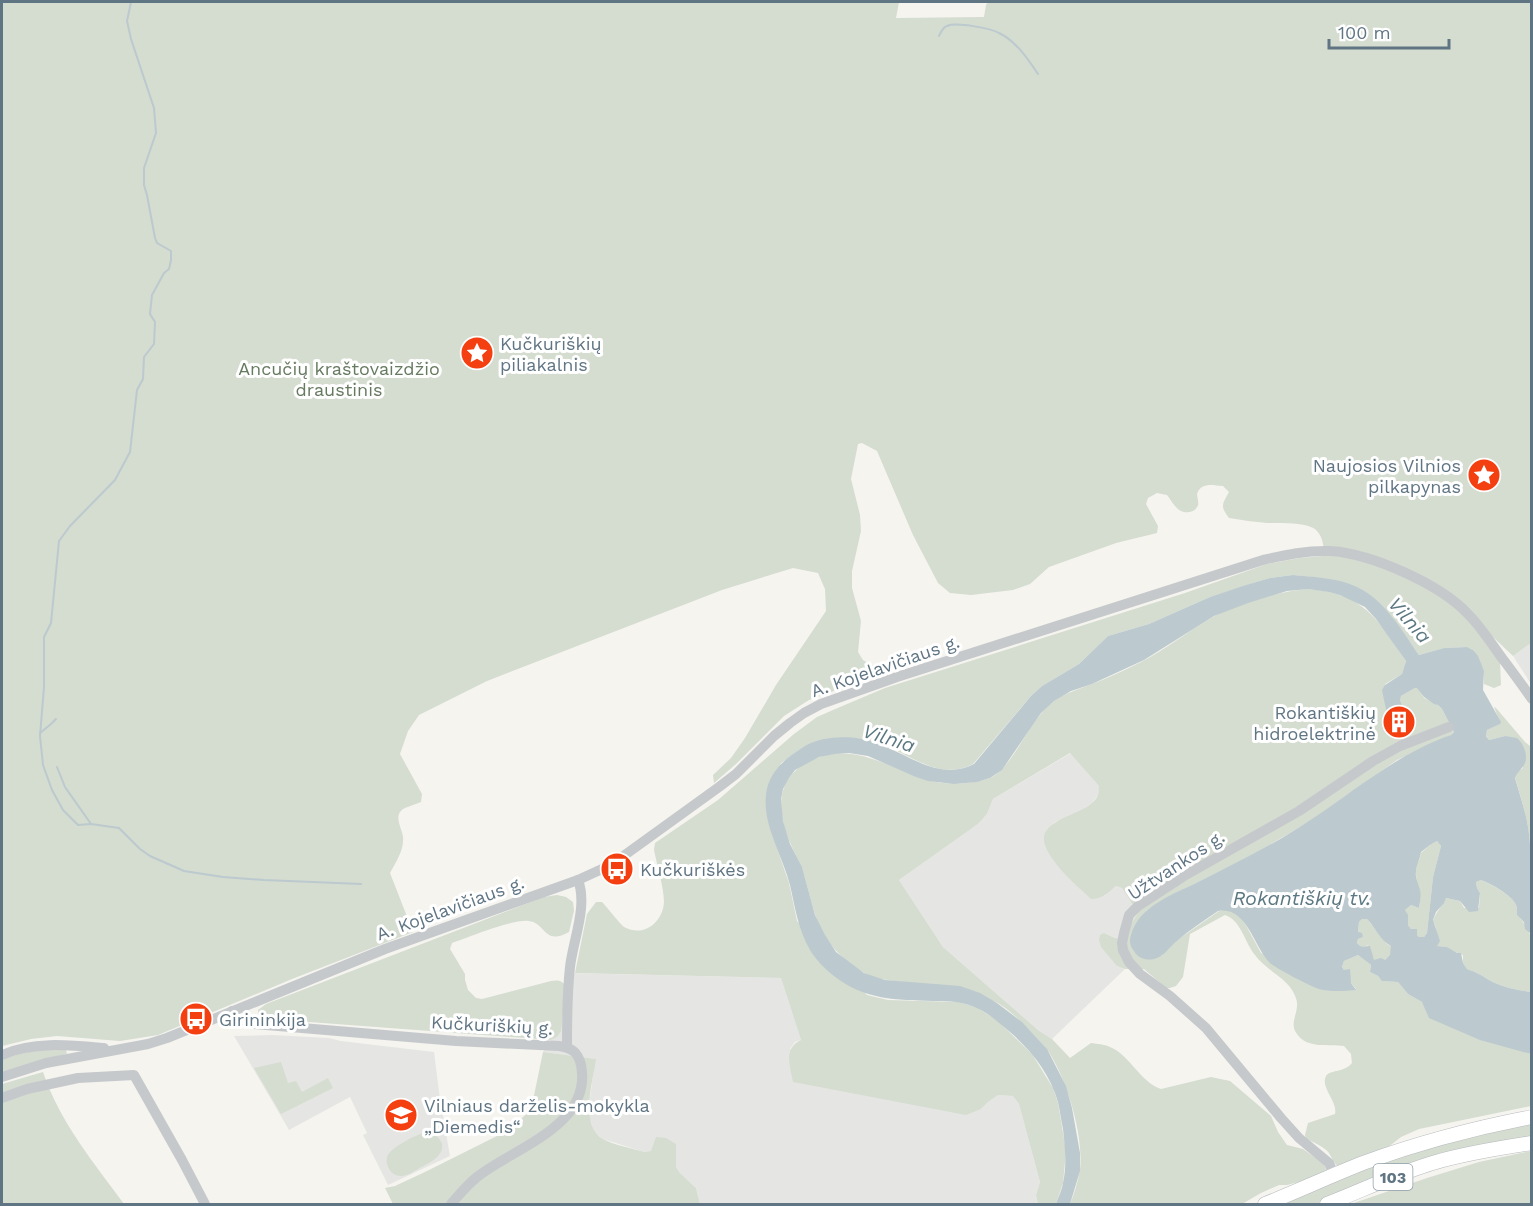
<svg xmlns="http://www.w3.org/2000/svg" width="1533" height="1206" viewBox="0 0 1533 1206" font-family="'Work Sans',sans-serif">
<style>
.built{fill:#e5e6e3}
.green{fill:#d5dcd0}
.water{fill:#bcc9ce;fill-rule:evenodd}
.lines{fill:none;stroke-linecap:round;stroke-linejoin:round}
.stream{stroke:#bcc9ce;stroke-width:2}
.major-casing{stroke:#b6babe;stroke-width:15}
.minor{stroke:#c6c9cc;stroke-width:10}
.major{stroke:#fff;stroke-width:14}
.labels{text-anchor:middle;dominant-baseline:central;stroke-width:6;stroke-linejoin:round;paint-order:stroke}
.shield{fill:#fff;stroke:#909ea9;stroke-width:1.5}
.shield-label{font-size:16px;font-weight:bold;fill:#607584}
.poi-label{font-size:18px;fill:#607584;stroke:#fff;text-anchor:start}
.park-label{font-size:18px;fill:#667a60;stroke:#fff}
.street-label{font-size:18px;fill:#607584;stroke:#fff}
.water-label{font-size:20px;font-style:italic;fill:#5b7882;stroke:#fff}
</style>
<rect width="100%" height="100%" fill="#f5f4ef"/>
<!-- built -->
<g class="built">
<path d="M1531,643V684L1513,656Z"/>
<path d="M1071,753L1099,786L1098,795L1092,803L1079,812L1055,822L1047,829L1104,896L1116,886L1122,888L1138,913L1129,927L1126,940L1115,938L1104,933L1117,966L1125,969L1052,1039L1038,1030L943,947L899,880L978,824L987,814L993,799Z"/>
<path d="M567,973L781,978L801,1040L795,1042L790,1049L981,1109L988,1102L998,1095L1013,1096L1019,1104L1040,1182L1036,1195L1038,1204H700L696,1188L679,1172L676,1167L651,1151L644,1152L603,1139L594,1132L588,1114L595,1059L543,1052L551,1040L557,1037Z"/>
<path d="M272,1035L329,1038L341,1041L434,1052L440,1099L450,1156L388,1185L363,1135L367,1133L350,1097L289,1130L234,1036Z"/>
</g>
<!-- green -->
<g class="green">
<path d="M2,2H899L896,18L984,17L986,5L988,2H1531V643L1513,656L1493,637L1500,662L1501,685L1494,688L1484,684V671L1473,650L1467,647L1444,648L1419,655L1388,612L1321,578L1293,575L1270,578L1210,597L1149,624L1108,636L1079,664L1042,686L1031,696L973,764C936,783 908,750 873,742C851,737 829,737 808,745C799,749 790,757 781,763L768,819L772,834L789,883L797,921L867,995L888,1000L958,1002L976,1007L998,1021L1032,1054L1053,1088L1058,1103L1066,1151L1063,1183L1056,1204H1038L1036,1195L1040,1182L1019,1104L1013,1096L998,1095L988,1102L981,1109L966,1115L793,1082C790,1066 783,1048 801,1040L781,978L575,973L587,914L596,902H602C607,907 620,924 624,927C644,938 663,922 664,902C664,888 657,865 654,850L655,843L718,800L794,734L817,717L840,707L885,688L1185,593L1267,564L1300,558L1324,556C1324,546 1323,536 1315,529C1305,522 1280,523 1267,523C1255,522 1242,520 1229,518C1220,506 1222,505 1229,492L1223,486C1212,485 1201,482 1197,494C1197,497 1199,503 1198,505C1196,512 1187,514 1181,511C1175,508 1171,500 1167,495L1157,493L1148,498L1146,504L1158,526L1157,533L1116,543L1049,567L1030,584L1013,590L971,595L950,593L938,583L913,535L877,451L862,443L858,444L851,479L860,515L861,531L852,571V588L861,621L858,652L863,660L871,665L881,666L886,672L809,700L784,716L736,764L714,783L713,775L731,758L745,738L776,685L826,611L825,589L818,573L793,568L722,590L487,681L419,715L408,731L400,754L422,794L421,802C416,804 407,807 403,809C393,816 402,828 403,837C404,851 396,861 390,873L413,932L292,979L158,1035L120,1041L57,1036L31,1039L2,1046Z"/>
<path d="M1308,589C1364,593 1377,619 1406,661L1402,674L1385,684L1387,714L1401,706L1400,699L1401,696L1415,688H1418L1424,698L1438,705L1442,709L1454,732L1451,735L1397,760L1310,821L1254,854L1162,900L1146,911L1161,956L1176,941L1219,911L1226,909L1235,912L1243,920L1261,953L1356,989L1351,983L1349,977L1342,967L1344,961L1358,955L1371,965L1370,972L1378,976L1383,981L1398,982L1408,994L1422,1002L1511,1047L1531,1054V1106L1419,1129L1401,1137L1387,1148L1338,1167C1334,1163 1332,1158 1329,1153C1324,1146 1313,1143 1306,1138L1305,1135L1308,1123L1335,1114C1338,1101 1320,1088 1326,1076C1331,1069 1344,1073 1352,1063L1351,1054L1344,1046C1329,1044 1307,1049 1297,1034C1289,1024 1298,1014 1297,1003C1297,999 1294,993 1292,990C1286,979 1264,968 1255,955C1245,943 1241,920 1225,915L1190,934L1183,977L1176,986L1170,988H1166L1144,969H1125L1117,966L1101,947L1099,940L1100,935L1104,933L1115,938L1126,940L1129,927L1138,913L1122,888L1116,886C1108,893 1102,899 1091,899C1075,884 1057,869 1047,850C1030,816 1089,818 1098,795C1099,792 1098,789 1099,786L1070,753L993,799L987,814L978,824L899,880L943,947L1038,1030L1052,1039L1070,1058L1091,1043C1097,1044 1104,1044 1110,1047C1130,1055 1140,1082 1161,1089L1211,1077L1230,1081L1271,1116L1278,1132L1287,1145L1303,1149L1324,1164L1326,1170L1325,1172L1306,1180L1287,1185H1279L1261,1193L1242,1204H1070C1074,1194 1078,1182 1080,1170C1084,1136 1067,1079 1048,1051C1042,1043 1035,1036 1028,1029C1021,1021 1006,1007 996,1002C988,999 976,998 967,996C946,991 924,985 903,982C889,980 875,980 863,972C840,959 823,939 815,914C810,899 807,883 802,868C799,861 795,854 792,847C778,816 773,782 806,763C848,739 886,766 925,779C938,784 953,784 966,783C974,782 982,781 990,778C1014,767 1029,719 1054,701C1065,693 1079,689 1092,684C1108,678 1125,670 1141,662C1165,650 1187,632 1211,618C1235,604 1281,591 1308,589Z"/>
<path d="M1494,707L1496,708L1525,742L1530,746L1531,745V859C1530,850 1530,842 1529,834C1527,815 1520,796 1515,777L1517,772L1523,768L1505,736L1489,740L1486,735L1487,730L1499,724L1500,722Z"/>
<path d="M1437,841L1441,846L1433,877L1427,933L1424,937H1419L1417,935V929H1411L1408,925L1405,910L1411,905L1419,908C1423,890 1416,888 1416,872C1416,865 1420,860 1421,853L1430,845Z"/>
<path d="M1481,880C1489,883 1513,896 1516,905C1517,906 1517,914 1517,915C1525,923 1529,930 1532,941L1531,992C1517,990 1501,987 1489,980C1481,975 1476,972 1467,969L1463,963V955L1452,951L1447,947L1436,946L1439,941C1436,934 1437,927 1433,921C1436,912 1442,906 1446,898L1460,901L1464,908H1479L1480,893L1477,888L1476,882Z"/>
<path d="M557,895L566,897L573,902L574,911L569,932C544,946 546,923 529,921C512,919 470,937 452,943L450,949L465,974V980L468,990L476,998L482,999L551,981C558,980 561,980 566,986L561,1031L557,1037L551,1040L296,1021L262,1018L258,1014V1010L266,1004L544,897Z"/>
<path d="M1362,919H1367L1387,944L1391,946V955L1385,960H1374L1368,945L1364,948L1360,946L1357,943L1358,939L1363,937L1358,932L1359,922Z"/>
<path d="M35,1050H66L67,1053L66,1054L2,1072V1059Z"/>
<path d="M543,1052L596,1059C593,1081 579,1126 603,1139C613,1145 632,1148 644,1152L651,1151L656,1137L666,1138L676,1144V1167L679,1172L696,1188L700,1204H393L385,1188L395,1186L425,1172L507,1131L531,1110Z"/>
<path d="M281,1062L288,1083L296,1081L302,1092L328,1078L333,1088L281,1114L254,1068Z"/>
<path d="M43,1072C59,1121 94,1163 124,1204H2V1084Z"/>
<path d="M1531,1122V1138L1401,1169L1316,1204H1278C1320,1187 1363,1169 1406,1154C1447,1140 1490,1132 1531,1122Z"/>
<path d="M428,1132C439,1135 448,1146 438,1156C433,1162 424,1165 418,1169C413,1172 407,1176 401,1176C395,1176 392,1173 389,1169C387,1165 385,1160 388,1155C392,1147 418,1133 428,1132Z"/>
<path d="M1531,1151V1204H1417L1416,1203L1411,1204H1351L1427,1178L1479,1162Z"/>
</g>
<!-- water -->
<path class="water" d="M1293,575C1314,577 1338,578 1357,587C1385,600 1402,631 1419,655L1444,648L1467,647L1473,650L1478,656L1484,671L1483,690L1501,722L1500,724L1487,730L1486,736L1489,740L1505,736L1517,738C1524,744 1529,757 1524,765C1521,770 1517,772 1515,778C1520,796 1527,815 1529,834C1530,842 1530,850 1532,859L1531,941L1530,933L1525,929L1524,922L1517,915C1517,914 1517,906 1516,905C1513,896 1490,883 1481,880L1476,882L1477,888L1480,893L1478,911L1469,912L1460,901L1446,898L1444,903L1436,912L1433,920L1440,941L1437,946L1447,947L1457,953H1461L1463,963L1467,969C1476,972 1481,975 1489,980C1501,987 1517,990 1531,992V1054L1480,1040L1429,1018L1422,1002L1408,994L1398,982L1382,981L1378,976L1370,972L1371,965L1358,955L1344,961L1342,967L1344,970L1350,969L1351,983L1356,990C1345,991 1330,992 1319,989C1310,986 1277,969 1270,963C1253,946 1247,906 1218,911C1205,920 1191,929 1178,940C1170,946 1164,957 1154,959C1146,961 1138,958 1134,951C1130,946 1129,941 1131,935C1139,906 1172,895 1196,883C1236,863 1275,844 1312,819C1357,789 1399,753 1451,735L1454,732L1442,709L1438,705L1434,704L1424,697L1417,688H1415L1401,696L1400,700L1402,706L1387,714L1382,690L1385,685L1402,674L1406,661L1376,619L1365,607L1340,595L1329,592L1308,589L1287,591L1248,603L1214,616L1144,660L1092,684L1071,691L1054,701L1041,713L1002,770L990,778L977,782L954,784L928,781L916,777L868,756L849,753L835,754L819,757L795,770L789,778L783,789L781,799L783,821L790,844L802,867L815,915L825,935L836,952L864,973L885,980L960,986L980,993L997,1003L1022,1022L1047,1049L1066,1086L1072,1108L1080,1153V1171L1070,1204H1056C1058,1198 1062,1190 1063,1183C1067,1165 1065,1147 1063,1129C1061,1120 1060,1111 1058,1102C1050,1074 1032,1051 1010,1032C998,1022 984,1009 969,1005C957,1001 945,1001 933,1001C896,1000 865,1000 834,976C825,969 816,960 810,950C798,929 795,907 790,885C782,853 758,819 768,785C774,767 790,755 805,746C825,735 855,735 876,743C909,754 939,782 974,764L1031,696L1042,686L1079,664L1108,636L1149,624L1210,597L1243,586L1270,578ZM1437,841L1441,846L1433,877L1427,933L1424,937H1419L1417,935V929H1411L1408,925V915L1405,910L1411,905L1419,908C1420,901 1422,894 1419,887C1418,882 1415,878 1416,872C1416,866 1420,859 1421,852L1430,845ZM1362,919H1367C1375,927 1380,940 1391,946L1390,955L1385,960L1381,958L1374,960L1370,946C1364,946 1362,949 1357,943L1358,939L1363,937L1362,933L1358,932L1359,922Z"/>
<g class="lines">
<!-- stream -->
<g class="stream">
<path d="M131,2L127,21L131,39L154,108L156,133L144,168V185L147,195L155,238L157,243L171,251V260L169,269L164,273L152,295L150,314L155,322L154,344L144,357L143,379L137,390L130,452L115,480L70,526L59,541L51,623L44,637V687L40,736L43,765L52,790L63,810L78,825L91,824L119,828L140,849L150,856L184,871L223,877L264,880L361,884"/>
<path d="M939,36C941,32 943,27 947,26C956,22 990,28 999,33C1016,41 1028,59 1038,74"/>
<path d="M40,733L51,724L56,719"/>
<path d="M57,767L65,787L91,824"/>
</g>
<!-- major casing -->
<g class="major-casing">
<g id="major">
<path d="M1265,1204C1298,1191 1330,1176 1363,1163C1418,1143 1474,1128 1532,1117"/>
<path d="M1327,1204C1363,1190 1398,1173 1436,1162C1467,1153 1499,1148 1532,1143"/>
</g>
</g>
<!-- minor -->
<g class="minor">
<path d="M232,1011L237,1019L254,1024L456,1041L559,1046C572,1048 578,1052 581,1065C593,1126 513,1148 477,1177C467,1185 459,1195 451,1204"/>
<path d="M567,1047C567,1020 567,994 570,967C573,940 588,906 578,880"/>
<path d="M2,1055C33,1041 70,1045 104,1048"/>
<path d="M2,1077L46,1063L148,1044L167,1038L385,949L578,880L602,869L622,857L719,787L736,774L774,736L790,723L804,713L821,704L897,677L1263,560C1285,555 1308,550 1331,551C1372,554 1440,584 1468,614C1481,627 1491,643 1502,658C1512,671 1522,685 1532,699"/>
<path d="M2,1098L27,1089L78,1078L134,1075L182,1160L205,1204"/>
<path d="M1334,1175L1329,1163L1299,1138L1281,1118L1206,1028L1170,996L1140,974L1129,962L1123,950L1122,943L1124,933L1129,915L1138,906L1184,876L1299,811L1373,761L1400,746L1449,727"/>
</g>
<!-- major -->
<use href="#major" class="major"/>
</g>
<!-- icons -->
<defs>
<g id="sight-disc" transform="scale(1.725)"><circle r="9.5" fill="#f43f10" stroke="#fff"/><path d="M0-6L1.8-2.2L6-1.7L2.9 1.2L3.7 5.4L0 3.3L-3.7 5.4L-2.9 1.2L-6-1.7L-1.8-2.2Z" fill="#fff"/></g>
<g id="building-disc" transform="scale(1.725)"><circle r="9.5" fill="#f43f10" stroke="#fff"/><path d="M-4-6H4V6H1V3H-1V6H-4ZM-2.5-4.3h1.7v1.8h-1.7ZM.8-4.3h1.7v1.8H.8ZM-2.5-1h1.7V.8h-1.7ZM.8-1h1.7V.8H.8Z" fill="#fff"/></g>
<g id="bus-disc" transform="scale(1.725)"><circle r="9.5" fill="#f43f10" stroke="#fff"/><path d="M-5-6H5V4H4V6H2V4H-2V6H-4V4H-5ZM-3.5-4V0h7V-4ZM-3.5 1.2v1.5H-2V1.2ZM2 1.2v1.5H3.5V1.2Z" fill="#fff"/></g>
<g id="school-disc" transform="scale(1.725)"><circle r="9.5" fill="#f43f10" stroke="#fff"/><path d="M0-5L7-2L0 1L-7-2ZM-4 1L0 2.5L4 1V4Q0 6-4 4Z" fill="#fff"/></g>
</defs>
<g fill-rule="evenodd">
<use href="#sight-disc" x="477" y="353"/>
<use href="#sight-disc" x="1484" y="475"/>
<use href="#building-disc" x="1399" y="722"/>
<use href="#bus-disc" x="617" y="869"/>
<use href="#bus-disc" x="196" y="1019"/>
<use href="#school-disc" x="401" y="1115"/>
</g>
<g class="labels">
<!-- shield labels -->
<rect class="shield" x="1373.5" y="1164" width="39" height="26" rx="4.5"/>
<g class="shield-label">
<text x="1393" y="1177">103</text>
</g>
<!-- poi labels -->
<g class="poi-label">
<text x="500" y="343">Kučkuriškių<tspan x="500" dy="21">piliakalnis</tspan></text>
<text x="1461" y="465" text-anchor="end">Naujosios Vilnios<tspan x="1461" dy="21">pilkapynas</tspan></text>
<text x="1376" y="712" text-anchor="end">Rokantiškių<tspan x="1376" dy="21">hidroelektrinė</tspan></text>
<text x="640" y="869">Kučkuriškės</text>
<text x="219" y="1019">Girininkija</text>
<text x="424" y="1105">Vilniaus darželis-mokykla<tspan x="424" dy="21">„Diemedis“</tspan></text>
</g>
<!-- park labels -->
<g class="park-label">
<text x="339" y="368">Ancučių kraštovaizdžio<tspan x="339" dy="21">draustinis</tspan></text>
</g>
<!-- street labels -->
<g class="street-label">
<text transform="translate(885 666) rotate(-19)">A. Kojelavičiaus g.</text>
<text transform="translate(1176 865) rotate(-33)">Užtvankos g.</text>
<text transform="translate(450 908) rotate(-20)">A. Kojelavičiaus g.</text>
<text transform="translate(492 1025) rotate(3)">Kučkuriškių g.</text>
</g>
<!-- water labels -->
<g class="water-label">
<text transform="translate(1410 620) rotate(49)">Vilnia</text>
<text transform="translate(889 738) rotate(18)">Vilnia</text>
<text x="1302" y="898">Rokantiškių tv.</text>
</g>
</g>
<!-- border -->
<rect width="1533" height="1206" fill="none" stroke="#607584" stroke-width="6"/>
<!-- scale -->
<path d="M1329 39v9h120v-9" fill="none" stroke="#607584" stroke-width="3"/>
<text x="1338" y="39" font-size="18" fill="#607584" stroke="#ffffff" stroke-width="4.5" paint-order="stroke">100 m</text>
</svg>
